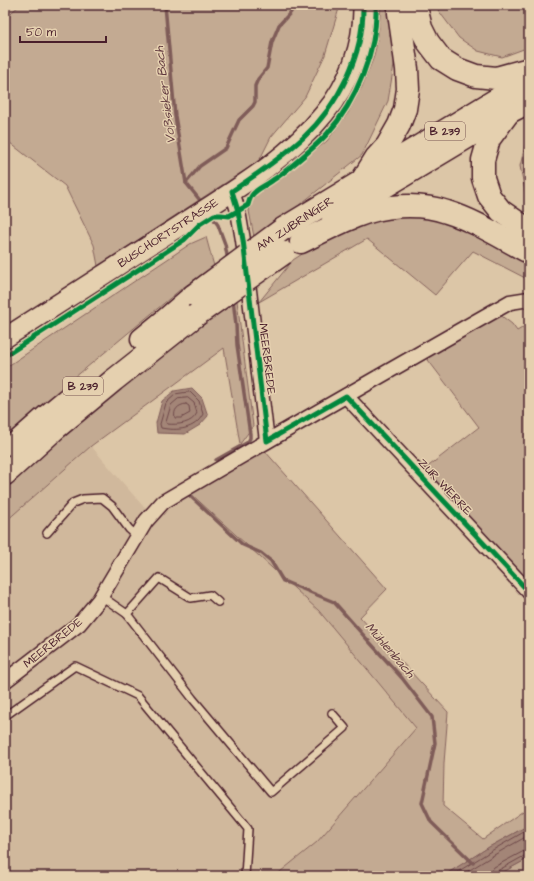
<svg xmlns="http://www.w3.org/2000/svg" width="534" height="881" viewBox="0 0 534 881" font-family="'Architects Daughter',sans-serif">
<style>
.built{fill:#d0b89c}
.green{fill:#c3aa92;stroke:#86645e}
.water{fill:#a38577;stroke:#7f5c59}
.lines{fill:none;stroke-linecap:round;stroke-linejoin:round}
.shore{stroke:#6e4849;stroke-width:1}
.stream{stroke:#7f5c59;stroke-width:3.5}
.service-casing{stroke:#4a1f2b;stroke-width:10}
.minor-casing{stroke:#4a1f2b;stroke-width:17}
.secondary-casing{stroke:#4a1f2b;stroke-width:22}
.trunk-casing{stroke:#4a1f2b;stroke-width:25}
.motorway-casing{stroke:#4a1f2b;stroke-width:25}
.service{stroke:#e5d0af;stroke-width:7}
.minor{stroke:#e5d0af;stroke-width:14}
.secondary{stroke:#e5d0af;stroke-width:19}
.trunk{stroke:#e5d0af;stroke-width:22}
.motorway{stroke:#e5d0af;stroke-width:22}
.trunk-bridge-casing{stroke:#4a1f2b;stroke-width:25;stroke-linecap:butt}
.trunk-bridge{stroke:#e5d0af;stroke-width:22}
.cycleway-casing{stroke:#e5d0af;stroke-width:8}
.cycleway{stroke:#00873e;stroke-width:5}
.labels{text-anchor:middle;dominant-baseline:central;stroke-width:3;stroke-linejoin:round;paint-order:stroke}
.shield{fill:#e5d0af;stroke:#785453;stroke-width:1}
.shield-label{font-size:11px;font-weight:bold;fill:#4a1f2b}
.street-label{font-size:12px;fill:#4a1f2b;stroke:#e5d0af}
.water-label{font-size:13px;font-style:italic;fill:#60383e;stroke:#e5d0af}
</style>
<rect width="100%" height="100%" fill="#dcc6a7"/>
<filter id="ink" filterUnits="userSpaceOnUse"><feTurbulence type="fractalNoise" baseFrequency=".025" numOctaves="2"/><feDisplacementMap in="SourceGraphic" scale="8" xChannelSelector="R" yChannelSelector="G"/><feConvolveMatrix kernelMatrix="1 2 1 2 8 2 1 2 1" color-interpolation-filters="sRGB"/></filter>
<g filter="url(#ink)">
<!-- built -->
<path class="built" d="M91,446L142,505L158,515L189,492L319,611L416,728L317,842L275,876H5V522Z"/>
<!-- green -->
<g class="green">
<path d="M20,5H340L325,55L305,97L271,137L259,161L98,266L94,245L65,186L5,139V18Z"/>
<path d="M381,5H389L388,17L396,52L388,101L362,155L283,218L254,237L249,211L252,197L280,179L327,141L348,113L362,87L373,59L376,47L379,28Z"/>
<path d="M439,5H529V47L502,57L478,51L459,38L438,10Z"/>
<path d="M529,136V199L526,196L520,166L527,138Z"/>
<path d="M412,215L449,222L529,262V280L473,251L435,295L367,239L259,302L293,260L316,245L341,231L382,218Z"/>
<path d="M206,237L214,266L181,289L74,378L5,440V368L190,244Z"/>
<path d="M237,301L253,426L240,444L224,348L91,446L5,522V485L91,409L197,328Z"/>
<path d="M499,314L512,324L517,331L529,324V587L421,472L479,427L425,356Z"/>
<path d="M264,450L387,589L360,617L448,712L444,763L443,806L483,839L529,807V825L489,847L444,876H275L317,842L416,728L319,611L189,492Z"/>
<path d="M529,858V876H496Z"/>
</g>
<!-- water -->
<g class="water">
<path d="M192,388L202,398L208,416L200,425L185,434L157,433L156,423L162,401L174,391Z"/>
<path d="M529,825V858L496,876H443L489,847Z"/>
</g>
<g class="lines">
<!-- shore -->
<g class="shore">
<path d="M190,392L199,401L203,414C195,430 177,431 161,428L160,424L166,403L176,394Z"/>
<path d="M188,398L194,403L197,413C192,424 178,425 167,424L166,422L171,405L178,399Z"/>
<path d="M186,404L189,406L190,413L181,418H175C173,410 178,405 186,404Z"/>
<path d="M451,876L491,851L529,829"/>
<path d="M460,876L494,855L529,835"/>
<path d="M490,876L491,871L494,867L524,851L529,850"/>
<path d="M495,876V873L497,871L526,855H529"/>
</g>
<!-- stream -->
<g class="stream">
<path d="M165,5L175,116L186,183L203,204"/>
<path d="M186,183L200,166L226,148L239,120L253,106L255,102V86L258,79L267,68L272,42L279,25L291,12L292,5"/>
<path d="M210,214L218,225L225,244L228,261"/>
<path d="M216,460L248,442L250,438V434L237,345L236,325L233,299"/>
<path d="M189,495L243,545L261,553L271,561L283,581L334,602L365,637L402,678L432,717L435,743L422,803L431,822L473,863"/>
</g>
<!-- service casing -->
<g class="service-casing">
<g id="service">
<path d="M47,533L73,503L83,499L102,498L112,506L129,529L137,536"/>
<path d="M101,596L127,614"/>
<path d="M218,602L210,595L191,598L159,578L127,614L193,699L271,792L345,728L332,713"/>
<path d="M5,716L75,666L138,696L248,829L245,876"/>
</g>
</g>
<!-- minor casing -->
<g class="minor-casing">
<g id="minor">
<path d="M232,191L238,211L243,240L267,441"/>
<path d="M346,396L529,592"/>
<path d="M5,681L79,624L99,600L146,521L163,502C278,434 394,368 510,302L529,299"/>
</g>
</g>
<!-- secondary casing -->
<g class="secondary-casing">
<path id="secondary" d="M5,338C64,300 122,263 181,225C231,192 286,161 324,114C349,84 364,44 363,5"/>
</g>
<!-- trunk casing -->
<g class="trunk-casing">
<g id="trunk">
<path d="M333,220L379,190L509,112L529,102"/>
<path d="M283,229L529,80"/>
<path d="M142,339L164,321L194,295"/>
<path d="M14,445L47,416L76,392"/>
<path d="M5,474L56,428L114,380L195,316"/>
</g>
</g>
<!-- motorway casing -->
<g class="motorway-casing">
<g id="motorway">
<path d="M417,5V11L421,28L428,42L441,59L457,69L476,76L496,78L529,69"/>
<path d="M509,112L489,139L483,160V178L489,196L501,211L520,224L529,229"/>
<path d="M361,182L376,158L387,146L399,125L405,109L408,89L407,69L399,13V5"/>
<path d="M301,242C319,233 336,224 354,217C382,205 418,202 447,212C476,221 502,238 529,252"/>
</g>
</g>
<!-- service -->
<use href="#service" class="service"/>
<!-- minor -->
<use href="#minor" class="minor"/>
<!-- secondary -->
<use href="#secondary" class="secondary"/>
<!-- trunk -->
<use href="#trunk" class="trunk"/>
<!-- motorway -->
<use href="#motorway" class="motorway"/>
<!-- trunk-bridge casing -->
<g class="trunk-bridge-casing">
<g id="trunk-bridge">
<path d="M194,295L283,229"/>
<path d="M195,316L284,253"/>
</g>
</g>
<!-- trunk-bridge -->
<use href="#trunk-bridge" class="trunk-bridge"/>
<!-- cycleway casing -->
<g class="cycleway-casing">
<g id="cycleway">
<path d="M363,5C364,55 339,104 303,138C281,158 256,175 232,191L238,211L243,240L267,441L346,396L529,592"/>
<path d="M5,356L184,240L200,224L214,215H221L229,216L248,205C249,201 250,197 253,194C258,188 267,185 273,180C278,177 283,173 288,169C301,158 315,147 327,134C356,102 378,49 376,5"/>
</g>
</g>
<!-- cycleway -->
<use href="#cycleway" class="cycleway"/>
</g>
</g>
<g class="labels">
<!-- shield labels -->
<g class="shield">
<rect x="425" y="122" width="40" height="18" rx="3"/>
<rect x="63" y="377" width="40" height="18" rx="3"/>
</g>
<g class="shield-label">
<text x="445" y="131">B 239</text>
<text x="83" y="386">B 239</text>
</g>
<!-- street labels -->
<g class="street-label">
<text transform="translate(295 224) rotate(-33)">AM ZUBRINGER</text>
<text transform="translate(168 233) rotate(-33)">BUSCHORTSTRASSE</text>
<text transform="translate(267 359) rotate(83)">MEERBREDE</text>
<text transform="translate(445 487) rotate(47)">ZUR WERRE</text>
<text transform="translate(53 643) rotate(-39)">MEERBREDE</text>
</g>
<!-- water labels -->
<g class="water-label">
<text transform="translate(165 95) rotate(-97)">Voßsieker Bach</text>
<text transform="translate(390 650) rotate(49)">Mühlenbach</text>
</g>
</g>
<!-- margin -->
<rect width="534" height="881" fill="none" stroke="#e5d0af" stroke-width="20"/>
<rect x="10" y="10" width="514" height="861" fill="none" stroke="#4a1f2b" stroke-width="1.5" filter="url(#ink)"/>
<!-- scale -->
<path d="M20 36v6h86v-6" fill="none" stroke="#4a1f2b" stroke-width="2"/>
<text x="26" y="36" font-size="12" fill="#4a1f2b" stroke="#e5d0af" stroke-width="3" paint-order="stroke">50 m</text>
</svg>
